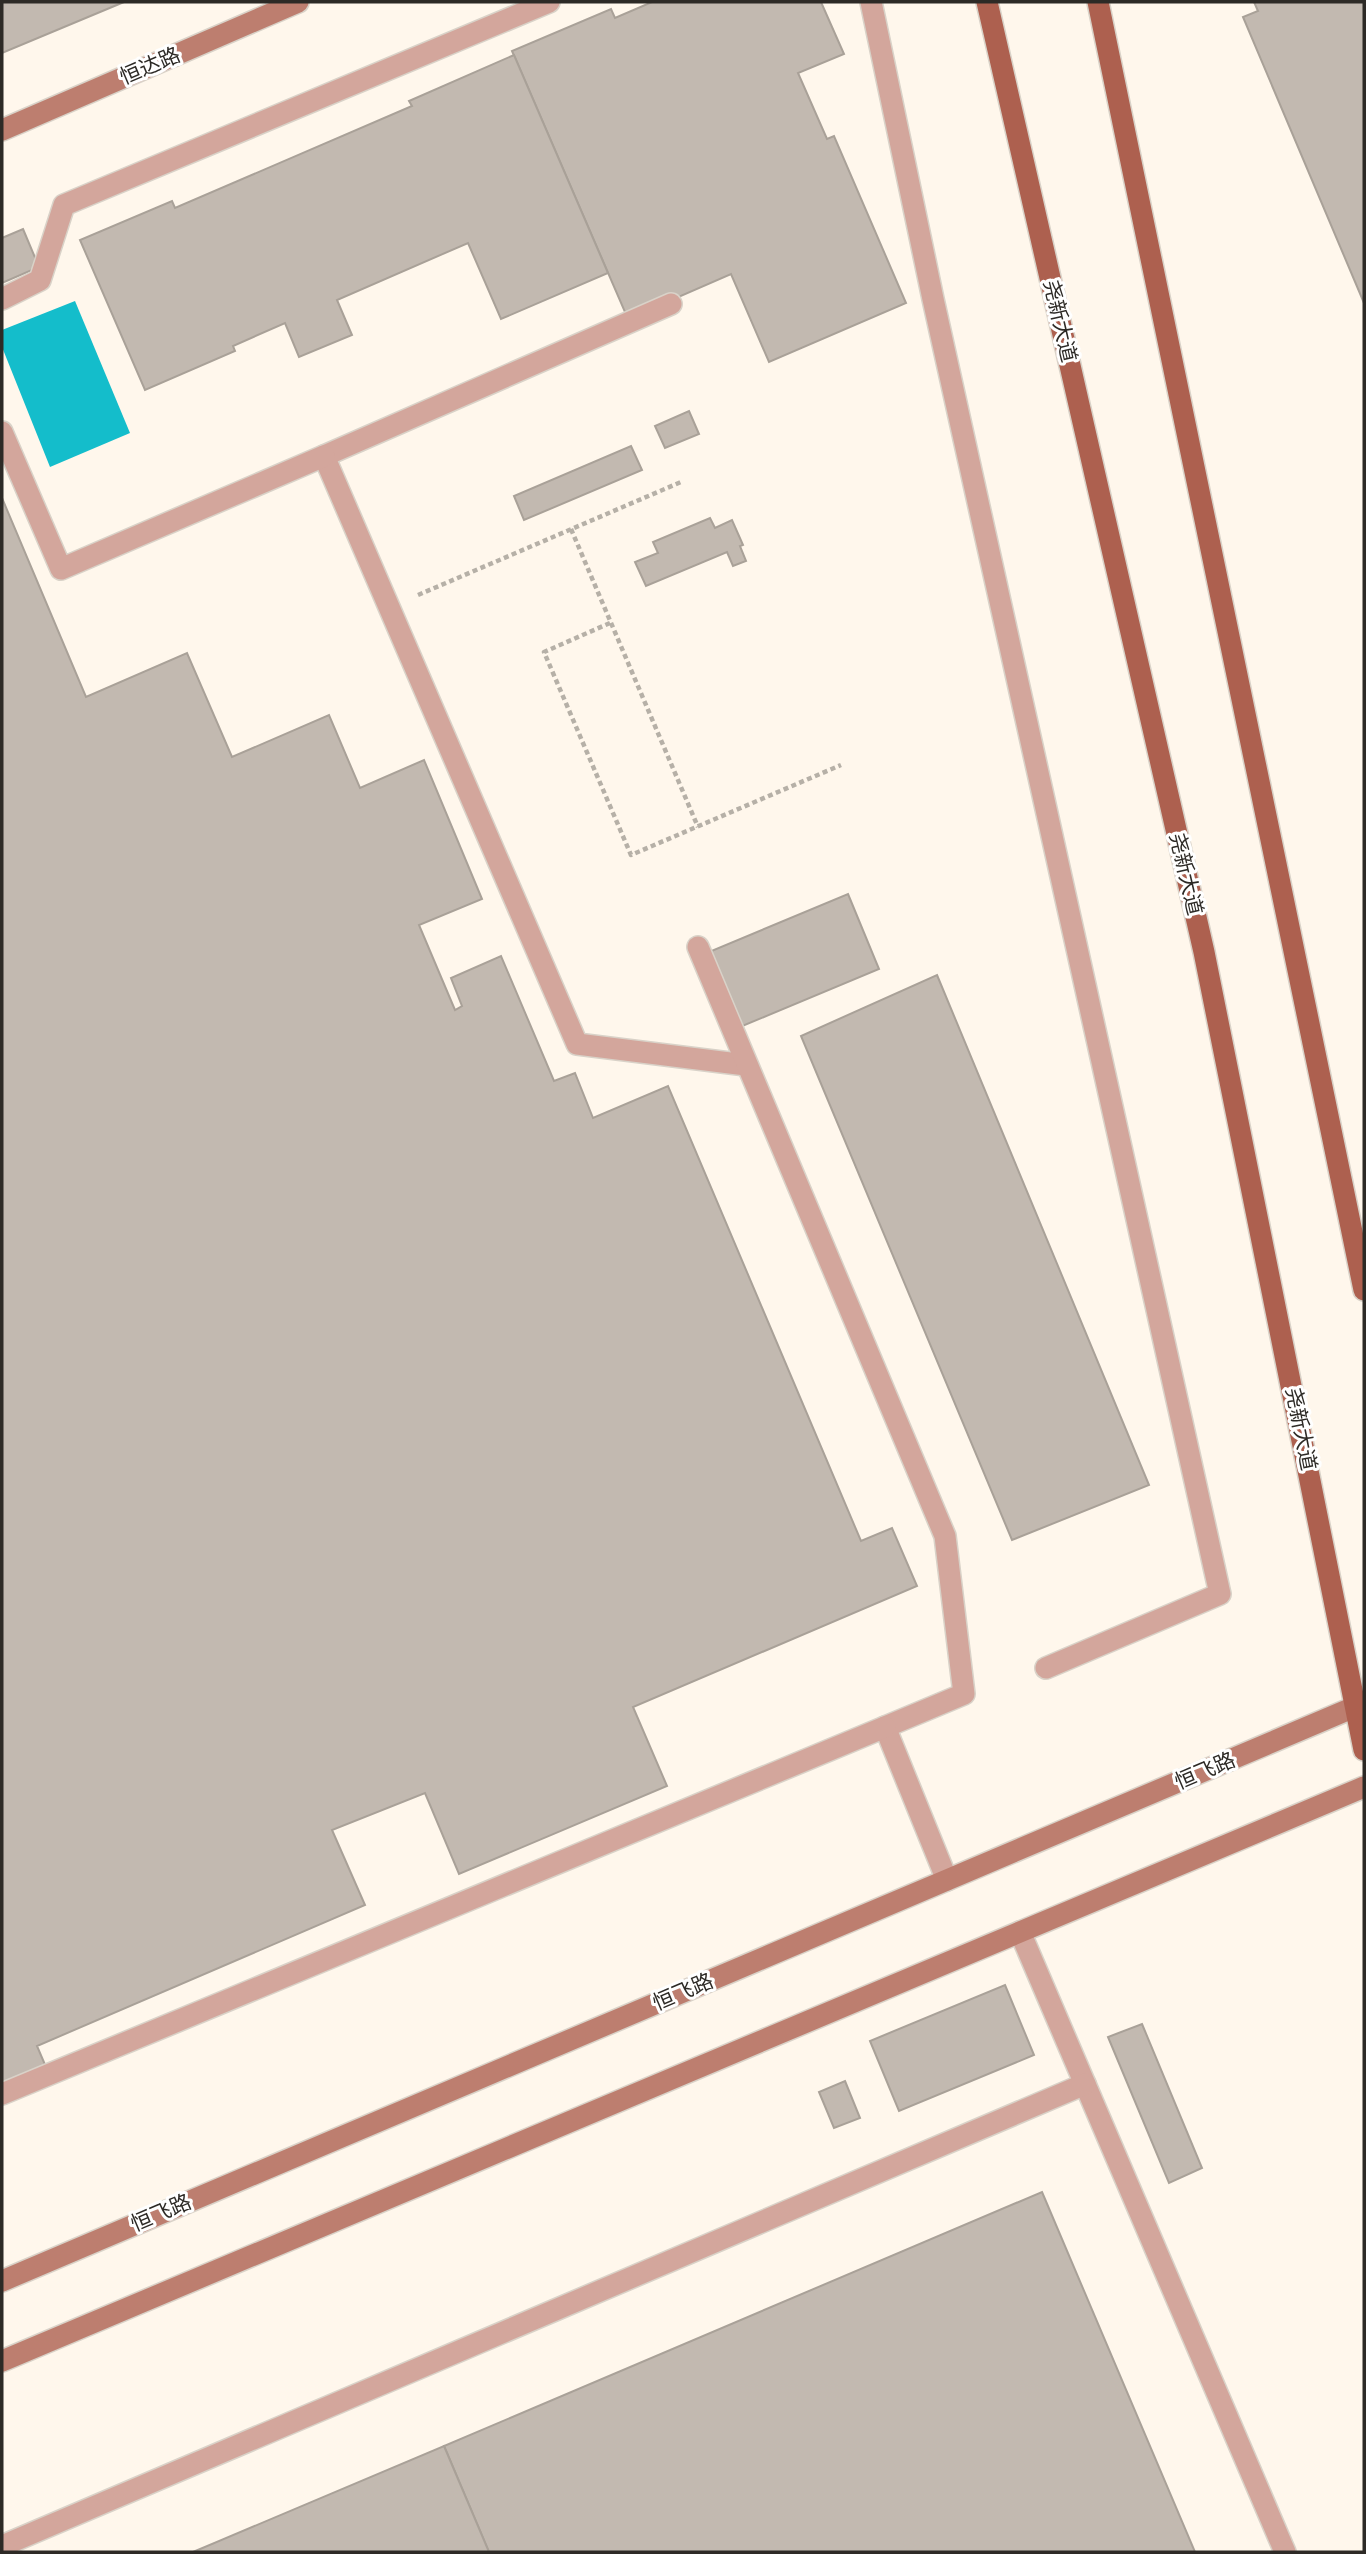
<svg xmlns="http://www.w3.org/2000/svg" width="1366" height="2554" viewBox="0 0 1366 2554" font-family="'Times New Roman','Noto Sans SC',serif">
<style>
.water{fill:#14bdcb}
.building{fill:#c2b9b0;stroke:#a9a198;stroke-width:2}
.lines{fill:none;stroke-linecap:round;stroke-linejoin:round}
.lane-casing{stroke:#d9d2c8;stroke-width:24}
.secondary-casing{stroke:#d9d2c8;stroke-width:24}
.primary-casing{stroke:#d9d2c8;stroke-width:24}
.path{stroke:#b6b0a7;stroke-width:4.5;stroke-dasharray:5 3.5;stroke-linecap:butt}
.lane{stroke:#d3a69c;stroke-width:21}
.secondary{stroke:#bd7e6f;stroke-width:21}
.primary{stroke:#ad604f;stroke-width:21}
.labels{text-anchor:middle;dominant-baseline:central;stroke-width:6;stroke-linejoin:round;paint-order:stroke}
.street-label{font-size:21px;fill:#2d2a26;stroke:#fff}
</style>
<rect width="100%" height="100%" fill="#fff7ec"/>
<!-- water -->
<path class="water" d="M75,301L130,433L50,467L2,347V330Z"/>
<!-- building -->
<g class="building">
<path d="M2,2H124L2,53Z"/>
<path d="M652,2H821L844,54L798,73L827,139L834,136L906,303L769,362L731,274L628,319L512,51L611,9L615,18Z"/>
<path d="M1254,2H1364V303L1243,17L1258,11Z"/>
<path d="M514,55L608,273L501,319L468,243L337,300L352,335L299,357L285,323L233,346L235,351L145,390L80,240L172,201L175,208L412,106L409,101Z"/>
<path d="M23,229L39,267L2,283V238Z"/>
<path d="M689,411L699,434L665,448L655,426Z"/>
<path d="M631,446L642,470L524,520L514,496Z"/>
<path d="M2,498L86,697L187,653L232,757L329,715L360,788L424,760L482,899L419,925L455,1010L462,1006L451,978L501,956L554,1081L575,1073L593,1118L668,1086L861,1541L892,1528L917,1586L633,1707L667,1786L459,1874L425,1793L332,1830L365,1905L37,2046L46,2067L2,2085Z"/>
<path d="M710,518L715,528L732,520L743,545L740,546L746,561L733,566L727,552L646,586L635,562L658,553L653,542Z"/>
<path d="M848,894L879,969L740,1027L709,952Z"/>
<path d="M937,975L1149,1485L1012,1540L801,1036Z"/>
<path d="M1005,1985L1034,2055L899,2111L870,2041Z"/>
<path d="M1142,2024L1202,2168L1169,2183L1108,2037Z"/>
<path d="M845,2081L860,2118L834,2128L819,2092Z"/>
<path d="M1042,2192L1195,2552H489L444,2446Z"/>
<path d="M444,2446L489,2552H193Z"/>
</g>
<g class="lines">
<!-- lane casing -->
<g class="lane-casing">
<g id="lane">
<path d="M871,2L933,299L1220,1594L1046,1668"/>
<path d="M2,299L40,280L64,205L549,2"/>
<path d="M671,304L324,456L577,1044L746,1065"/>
<path d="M2,432L61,569L324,456"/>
<path d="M698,947L945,1536L964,1694L885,1727L947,1880"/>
<path d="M1020,1932L1285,2552"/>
<path d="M2,2094L885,1727"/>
<path d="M2,2546L1085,2084"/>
</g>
</g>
<!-- secondary casing -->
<g class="secondary-casing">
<g id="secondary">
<path d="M2,130L298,2"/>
<path d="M2,2281L1364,1703"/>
<path d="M2,2361L1364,1787"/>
</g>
</g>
<!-- primary casing -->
<g class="primary-casing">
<g id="primary">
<path d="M987,2L1204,952L1364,1750"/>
<path d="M1098,2L1364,1290"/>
</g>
</g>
<!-- path -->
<g class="path">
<path d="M571,529L698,827"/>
<path d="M418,595L681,482"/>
<path d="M610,623L544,652L631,855L841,765"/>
</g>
<!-- lane -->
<use href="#lane" class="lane"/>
<!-- secondary -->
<use href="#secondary" class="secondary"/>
<!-- primary -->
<use href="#primary" class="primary"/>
</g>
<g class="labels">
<!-- street labels -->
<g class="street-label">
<text transform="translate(150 66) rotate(-23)">恒达路</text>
<text transform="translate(1060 321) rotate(77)">尧新大道</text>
<text transform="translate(1186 874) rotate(77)">尧新大道</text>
<text transform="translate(1301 1429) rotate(79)">尧新大道</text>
<text transform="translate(1205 1771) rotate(-23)">恒飞路</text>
<text transform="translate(683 1992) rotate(-23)">恒飞路</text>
<text transform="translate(161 2213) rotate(-23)">恒飞路</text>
</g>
</g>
<!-- border -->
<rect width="1366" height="2554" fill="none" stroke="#2d2a26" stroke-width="7"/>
</svg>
